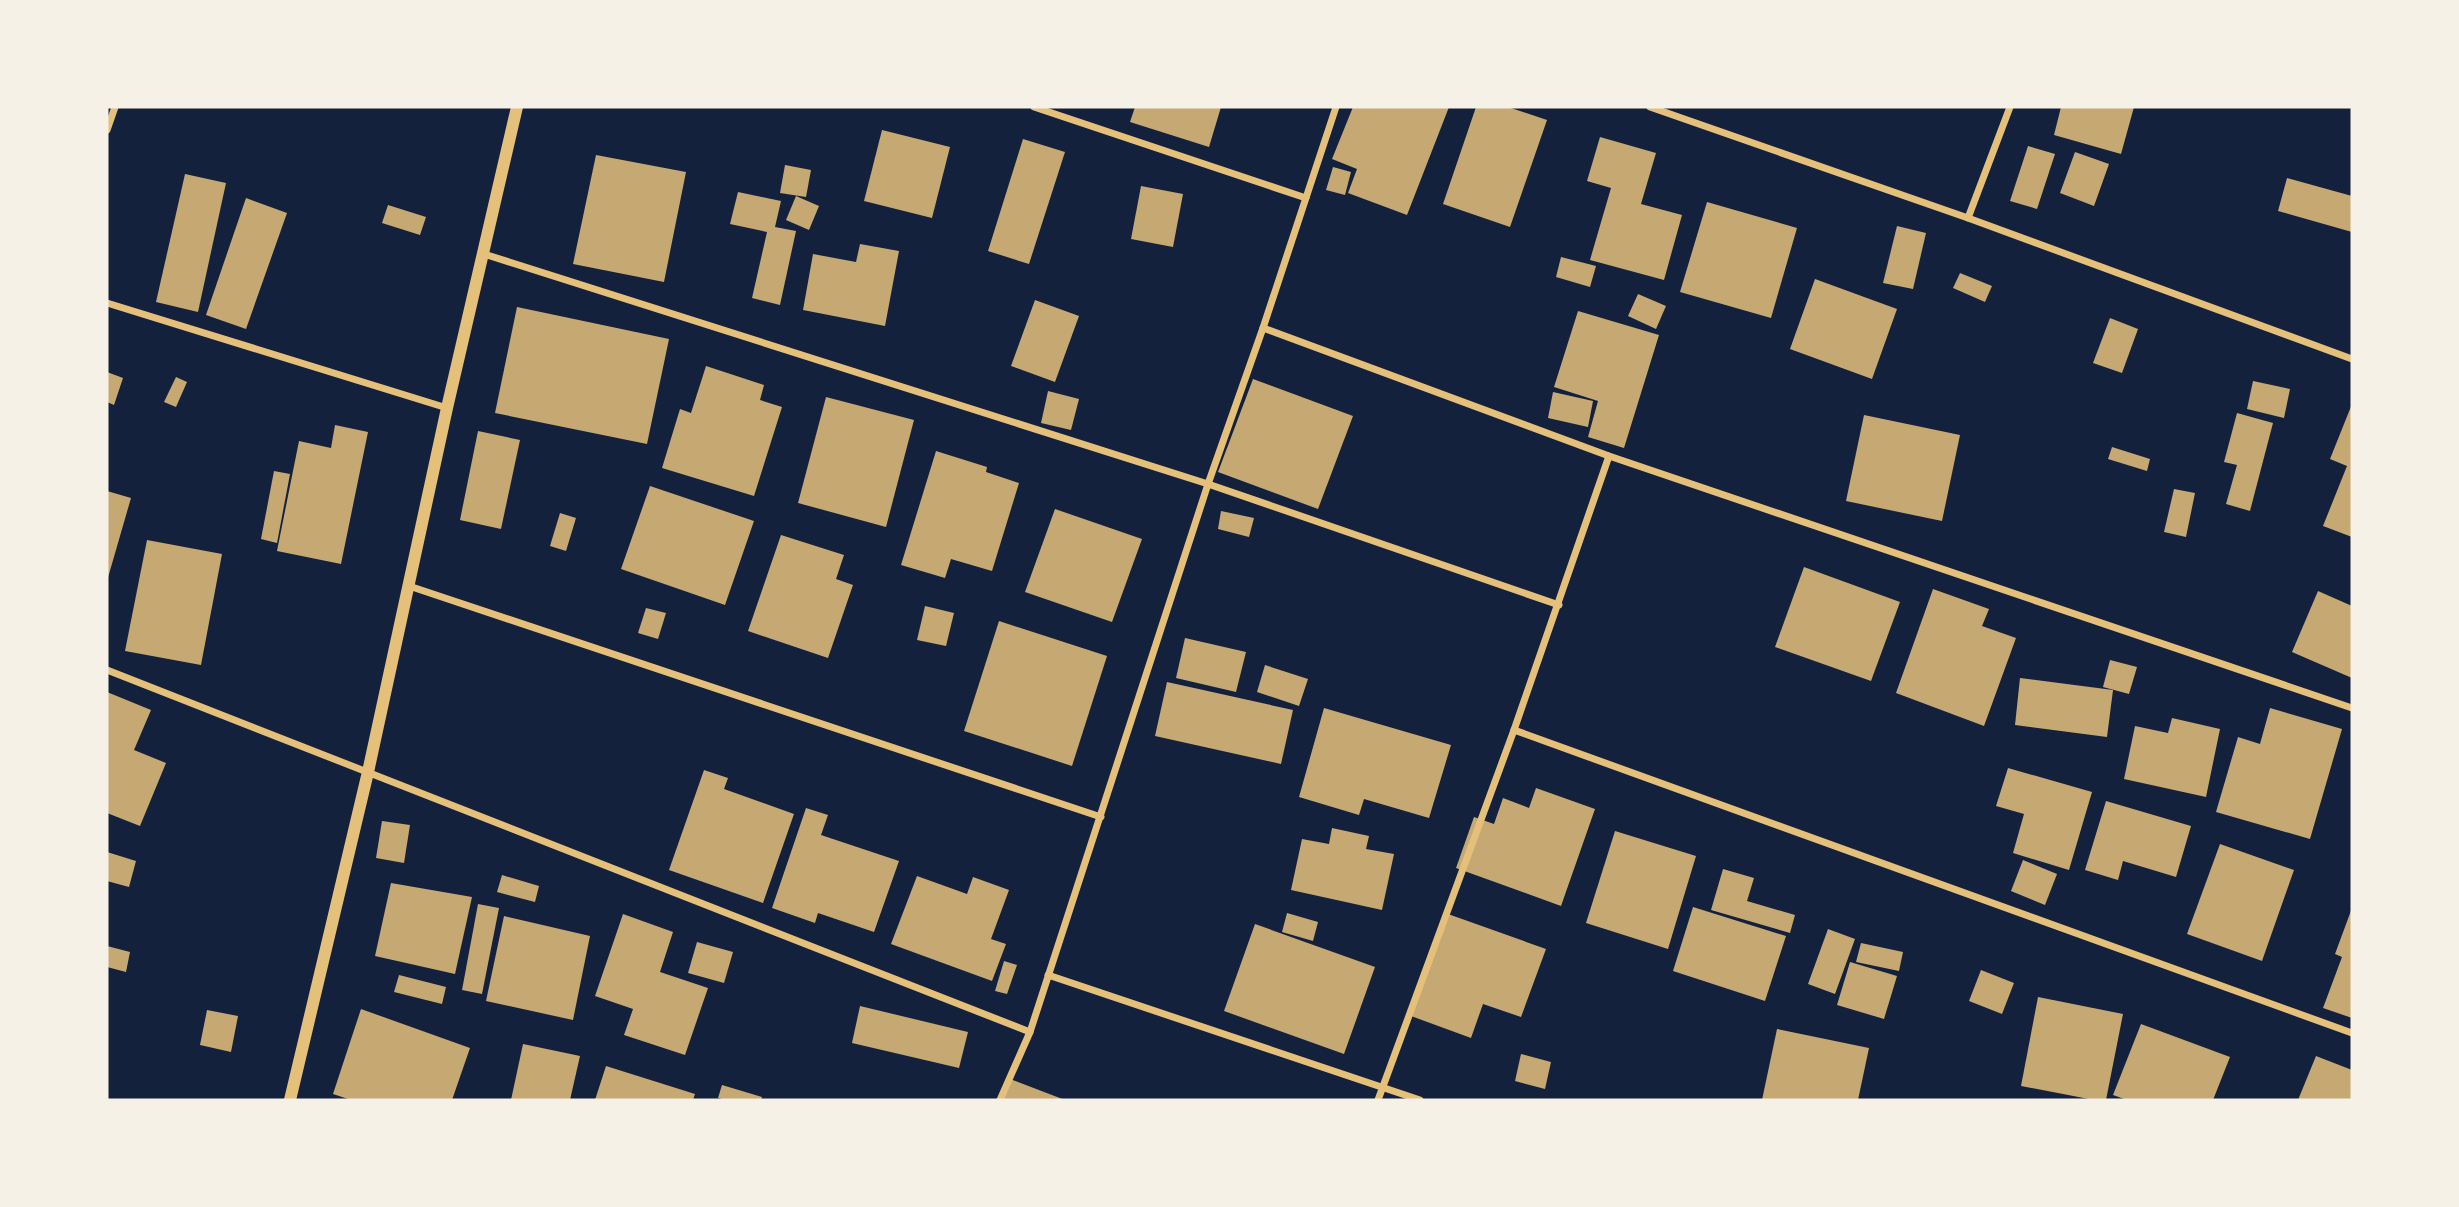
<svg xmlns="http://www.w3.org/2000/svg" width="2459" height="1207" viewBox="0 0 2459 1207" font-family="Raleway,sans-serif">
<style>
.building{fill:#c6a872}
.lines{fill:none;stroke-linecap:round;stroke-linejoin:round}
.minor{stroke:#e5c07b;stroke-width:7}
.tertiary{stroke:#e5c07b;stroke-width:12}
</style>
<rect width="100%" height="100%" fill="#14213d"/>
<!-- building -->
<g class="building">
<path d="M1135,107H1221L1209,147L1130,122Z"/>
<path d="M1353,107H1449L1407,215L1348,193L1357,169L1332,159Z"/>
<path d="M1476,107H1508L1547,120L1510,227L1443,204Z"/>
<path d="M2061,107H2134L2121,154L2054,135Z"/>
<path d="M882,130L950,147L932,218L864,201Z"/>
<path d="M1600,137L1656,153L1641,204L1682,215L1664,280L1590,260L1611,188L1587,181Z"/>
<path d="M1023,139L1065,152L1029,264L988,251Z"/>
<path d="M2028,146L2055,154L2037,209L2010,201Z"/>
<path d="M2075,152L2109,164L2094,206L2060,193Z"/>
<path d="M596,155L686,172L664,282L573,264Z"/>
<path d="M785,165L811,170L806,197L780,193Z"/>
<path d="M1333,167L1351,172L1345,195L1326,190Z"/>
<path d="M185,174L226,183L198,312L156,302Z"/>
<path d="M2287,178L2352,196V232L2278,211Z"/>
<path d="M1141,186L1183,194L1173,247L1131,239Z"/>
<path d="M738,192L781,201L775,227L796,231L780,305L752,298L767,232L730,224Z"/>
<path d="M796,196L819,206L809,230L786,220Z"/>
<path d="M246,198L287,213L246,329L206,315Z"/>
<path d="M1707,202L1797,228L1771,318L1680,292Z"/>
<path d="M388,205L426,217L420,235L382,223Z"/>
<path d="M1897,226L1926,233L1913,289L1883,283Z"/>
<path d="M860,244L899,251L885,326L803,310L813,254L856,262Z"/>
<path d="M1561,257L1596,266L1590,287L1556,277Z"/>
<path d="M1960,273L1992,286L1985,302L1953,288Z"/>
<path d="M1815,279L1897,309L1872,379L1790,349Z"/>
<path d="M1638,294L1666,306L1656,329L1628,316Z"/>
<path d="M1035,300L1079,316L1055,382L1011,366Z"/>
<path d="M517,307L669,339L647,444L495,413Z"/>
<path d="M1578,311L1659,335L1624,448L1588,437L1598,401L1554,387Z"/>
<path d="M2110,318L2138,329L2122,373L2093,363Z"/>
<path d="M706,366L764,385L760,400L782,407L754,496L662,468L680,409L691,413Z"/>
<path d="M107,372L123,378L114,405L107,402Z"/>
<path d="M176,377L187,382L176,407L164,402Z"/>
<path d="M1253,379L1353,416L1318,509L1218,472Z"/>
<path d="M2253,381L2290,389L2284,418L2247,409Z"/>
<path d="M1048,391L1079,399L1071,430L1041,423Z"/>
<path d="M1553,392L1593,401L1588,427L1548,418Z"/>
<path d="M826,397L914,420L886,527L798,503Z"/>
<path d="M2352,404V537L2323,526L2347,466L2330,459Z"/>
<path d="M2237,413L2273,423L2250,511L2226,504L2237,465L2224,462Z"/>
<path d="M1864,415L1960,435L1942,521L1846,501Z"/>
<path d="M335,425L368,432L341,564L277,551L299,441L331,448Z"/>
<path d="M478,431L520,440L501,529L460,520Z"/>
<path d="M2112,447L2150,459L2147,471L2108,459Z"/>
<path d="M936,451L987,467L986,472L1019,483L992,571L951,559L945,578L901,565Z"/>
<path d="M274,471L290,474L277,543L261,539Z"/>
<path d="M650,486L754,521L725,605L621,569Z"/>
<path d="M2174,489L2195,493L2186,537L2164,532Z"/>
<path d="M107,491L131,498L107,581Z"/>
<path d="M1055,509L1142,539L1112,622L1025,592Z"/>
<path d="M1221,511L1254,518L1249,537L1218,529Z"/>
<path d="M560,513L576,518L566,551L550,546Z"/>
<path d="M781,535L844,555L836,579L853,585L828,658L748,631Z"/>
<path d="M147,540L222,554L201,665L125,651Z"/>
<path d="M1804,567L1900,602L1871,681L1775,647Z"/>
<path d="M1933,589L1989,609L1982,626L2016,638L1984,726L1896,693Z"/>
<path d="M2318,591L2352,606V678L2292,652Z"/>
<path d="M925,606L954,613L946,646L917,640Z"/>
<path d="M646,608L666,613L658,639L638,633Z"/>
<path d="M999,621L1107,656L1072,766L964,731Z"/>
<path d="M1185,638L1246,652L1236,692L1176,678Z"/>
<path d="M2110,660L2137,667L2129,694L2103,687Z"/>
<path d="M1265,665L1308,679L1299,706L1257,692Z"/>
<path d="M2020,678L2113,690L2107,737L2015,725Z"/>
<path d="M1167,682L1293,710L1281,764L1155,736Z"/>
<path d="M107,692L151,710L134,750L166,763L140,826L107,813Z"/>
<path d="M1324,708L1451,745L1429,818L1364,799L1359,815L1299,797Z"/>
<path d="M2270,708L2342,729L2310,839L2216,812L2238,737L2260,744Z"/>
<path d="M2172,718L2220,729L2206,797L2124,779L2135,726L2168,733Z"/>
<path d="M2008,768L2092,792L2069,870L2013,853L2024,814L1996,806Z"/>
<path d="M704,770L728,778L724,789L794,814L763,903L669,870Z"/>
<path d="M1536,788L1595,809L1561,906L1456,868L1474,817L1494,824L1503,798L1529,808Z"/>
<path d="M2106,801L2191,826L2176,877L2123,861L2118,880L2085,870Z"/>
<path d="M806,808L828,815L821,835L899,861L874,932L818,913L815,923L772,908Z"/>
<path d="M382,821L410,825L404,863L376,858Z"/>
<path d="M1332,828L1369,836L1366,849L1394,854L1382,910L1291,890L1302,839L1329,844Z"/>
<path d="M1615,831L1696,856L1668,949L1586,923Z"/>
<path d="M2220,844L2294,870L2262,961L2187,934Z"/>
<path d="M107,852L136,861L129,887L107,881Z"/>
<path d="M2023,860L2057,874L2045,905L2011,891Z"/>
<path d="M1723,869L1754,878L1747,901L1795,915L1790,933L1711,910Z"/>
<path d="M502,875L539,886L535,902L497,892Z"/>
<path d="M917,876L967,894L973,877L1009,890L991,939L1006,944L992,981L891,944Z"/>
<path d="M391,883L472,897L455,974L375,956Z"/>
<path d="M478,904L499,908L482,994L462,990Z"/>
<path d="M1693,907L1786,936L1765,1001L1673,971Z"/>
<path d="M2352,908V1018L2323,1008L2342,957L2335,954Z"/>
<path d="M1287,913L1318,922L1313,941L1282,932Z"/>
<path d="M623,914L673,932L660,972L708,988L685,1055L624,1035L633,1009L595,996Z"/>
<path d="M1448,914L1546,949L1521,1017L1483,1004L1471,1038L1411,1016Z"/>
<path d="M504,916L590,936L573,1020L486,1001Z"/>
<path d="M1255,924L1375,967L1344,1054L1224,1011Z"/>
<path d="M1828,929L1855,939L1835,994L1808,984Z"/>
<path d="M697,942L733,952L724,983L688,973Z"/>
<path d="M1861,943L1903,952L1899,971L1856,962Z"/>
<path d="M107,946L130,952L126,972L107,967Z"/>
<path d="M1004,961L1017,965L1007,994L995,991Z"/>
<path d="M1850,962L1897,976L1884,1019L1837,1005Z"/>
<path d="M1981,970L2014,983L2002,1014L1969,1001Z"/>
<path d="M399,975L446,987L442,1004L394,992Z"/>
<path d="M2038,997L2123,1014L2106,1100H2094L2021,1086Z"/>
<path d="M860,1006L968,1032L959,1068L852,1043Z"/>
<path d="M361,1009L470,1048L452,1100H351L333,1094Z"/>
<path d="M207,1010L238,1016L231,1052L200,1045Z"/>
<path d="M2141,1024L2230,1057L2213,1100H2127L2113,1095Z"/>
<path d="M1777,1029L1869,1048L1858,1100H1762Z"/>
<path d="M523,1044L580,1056L570,1100H511Z"/>
<path d="M1521,1054L1551,1062L1545,1089L1515,1081Z"/>
<path d="M2316,1056L2352,1070V1100H2298Z"/>
<path d="M606,1066L695,1094L693,1100H595Z"/>
<path d="M1010,1079L1065,1100H1002Z"/>
<path d="M722,1085L762,1097L761,1100H726L718,1098Z"/>
</g>
<g class="lines">
<!-- minor -->
<g class="minor">
<path d="M1034,107L1306,198"/>
<path d="M1650,107L1968,218L2352,359"/>
<path d="M107,130L115,107"/>
<path d="M1968,218L2010,107"/>
<path d="M484,254L1208,484L1559,605"/>
<path d="M107,303L447,408"/>
<path d="M1263,328L1609,456L2352,708"/>
<path d="M409,586L1101,817"/>
<path d="M107,670L1030,1032"/>
<path d="M1514,730L2352,1033"/>
<path d="M1048,975L1420,1100"/>
<path d="M1000,1100L1030,1032L1208,484L1263,328L1336,107"/>
<path d="M1378,1100L1514,730L1609,456"/>
</g>
<!-- tertiary -->
<path class="tertiary" d="M290,1100L368,772L447,408L517,107"/>
</g>
<!-- border -->
<rect width="2459" height="1207" fill="none" stroke="#f6f1e7" stroke-width="217"/>
</svg>
